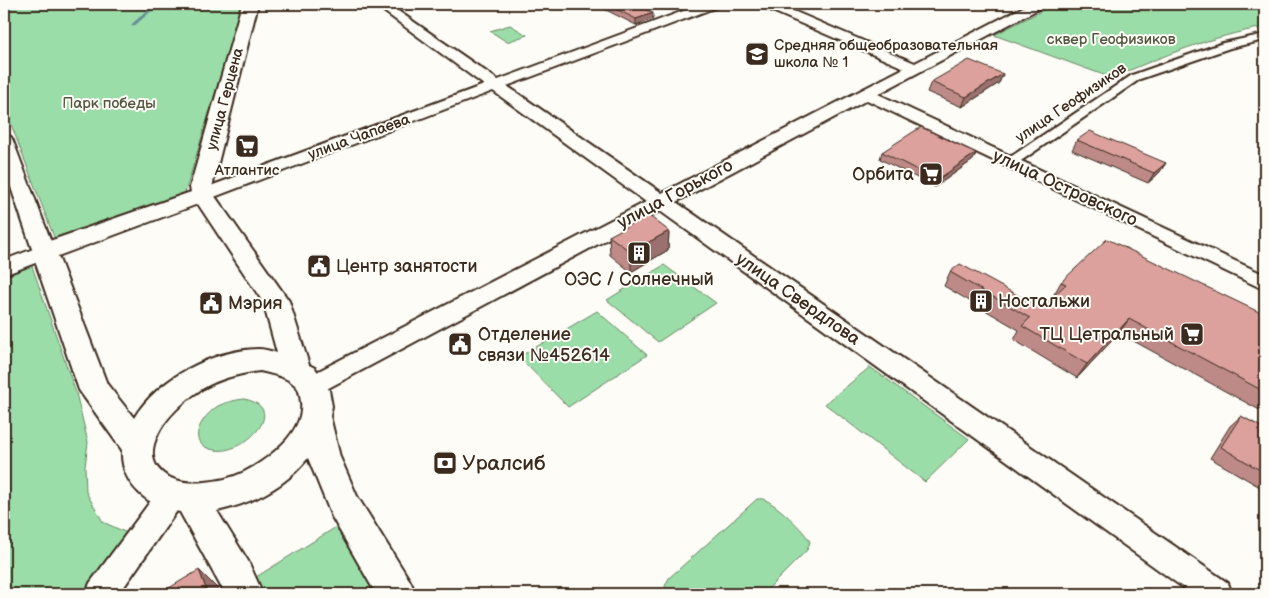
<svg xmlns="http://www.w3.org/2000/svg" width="1269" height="598" viewBox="0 0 1269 598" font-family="'Balsamiq Sans',sans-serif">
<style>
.green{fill:#9bdda8;stroke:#6b8463}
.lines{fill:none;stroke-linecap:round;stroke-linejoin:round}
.stream{stroke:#689095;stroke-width:3}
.minor-casing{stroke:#3b2a1e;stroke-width:4}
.tertiary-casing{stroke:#3b2a1e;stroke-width:4}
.secondary-casing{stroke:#3b2a1e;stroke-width:4}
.primary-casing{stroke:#3b2a1e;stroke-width:4}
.minor{fill:#fdfcf7;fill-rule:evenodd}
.tertiary{fill:#fdfcf7;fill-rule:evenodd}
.secondary{fill:#fdfcf7;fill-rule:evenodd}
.primary{fill:#fdfcf7;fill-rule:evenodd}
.wall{fill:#bd8a87;stroke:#3b2a1e}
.shaded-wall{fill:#9a716e;stroke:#3b2a1e}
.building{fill:#dca19d;stroke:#3b2a1e}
.labels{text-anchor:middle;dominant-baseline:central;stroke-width:4;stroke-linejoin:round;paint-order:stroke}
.far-park-label{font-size:15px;fill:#535740;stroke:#fdfcf7}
.far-poi-label{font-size:15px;fill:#3b2a1e;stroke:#fdfcf7;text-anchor:start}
.far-street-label{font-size:15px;fill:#3b2a1e;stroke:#fdfcf7}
.poi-label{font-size:18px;fill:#3b2a1e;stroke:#fdfcf7;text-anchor:start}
.street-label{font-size:18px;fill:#3b2a1e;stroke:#fdfcf7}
.near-poi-label{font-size:21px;fill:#3b2a1e;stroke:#fdfcf7;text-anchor:start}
</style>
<rect width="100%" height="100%" fill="#fdfcf7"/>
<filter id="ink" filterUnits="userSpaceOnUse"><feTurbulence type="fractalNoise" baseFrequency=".02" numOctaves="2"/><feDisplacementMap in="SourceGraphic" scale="10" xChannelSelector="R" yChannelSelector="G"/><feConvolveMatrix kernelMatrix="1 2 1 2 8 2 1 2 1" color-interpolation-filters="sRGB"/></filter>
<g filter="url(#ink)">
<!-- green -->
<g class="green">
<path d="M4,4H242L185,193L180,197L56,239L54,237L4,106Z"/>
<path d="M1055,4H1265V27C1212,36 1162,56 1112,78L994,35Z"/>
<path d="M510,25L527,35L507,42L490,31Z"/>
<path d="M664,265L716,303L658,342L607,300Z"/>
<path d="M32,266L76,393L88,442L85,467L86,492L103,522L127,533L84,594H4V277Z"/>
<path d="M597,311L647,355L568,407L519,357Z"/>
<path d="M870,367L969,439L925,482L825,404Z"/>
<path d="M244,399C291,408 243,456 214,450C184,444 201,417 218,406C226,402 235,400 244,399Z"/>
<path d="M757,499C761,499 762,498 765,500C775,503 806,532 810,542L807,550L763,594H667L665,586L669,578Z"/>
<path d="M341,524L382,594H250L245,584Z"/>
</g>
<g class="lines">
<!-- stream -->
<path class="stream" d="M133,25L157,4"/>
<!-- minor casing -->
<g class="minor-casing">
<path id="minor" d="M1265,34V40L1230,48L1140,79L1015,165H1005L1003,162L1132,75L1223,43Z"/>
</g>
<!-- tertiary casing -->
<g class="tertiary-casing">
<g id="tertiary">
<path d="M374,4H388L498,80L702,4H719L717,7L507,86L662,193L904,68L763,7L761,4H777L915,63L1029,4H1044L1042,7L878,94L1265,275V290L867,100L676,202L1228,583L1232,594H1192L660,211L321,392L313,394L305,392L301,385L305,378L646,202L493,91L209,199L203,200L197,199L194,195L197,191L484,85Z"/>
<path d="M44,245L51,247L54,252L51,257L4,275V260Z"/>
<path d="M171,484L181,487L185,496L181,505L119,594H86L90,583L161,487Z"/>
</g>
</g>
<!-- secondary casing -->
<g class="secondary-casing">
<path id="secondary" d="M4,135L11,137L13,141L55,252L52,257L44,259L36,257L33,252L4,167Z"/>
</g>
<!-- primary casing -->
<g class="primary-casing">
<path id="primary" d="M242,4H258L212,187L214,195L289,301L309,365L315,368L329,390L332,406L330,416L340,457L357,496L410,581L416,594H376L332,517L308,458C285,487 253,503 217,511L248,561L263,594H225L180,512C149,507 120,485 122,450L79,390L32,252L35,246L191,192L190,187ZM198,204L263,302L277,353C271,351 264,349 258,349C213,350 157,379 134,418L107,384L58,256ZM260,371C272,374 286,376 295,385C300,389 300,396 301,402C305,432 268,460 244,472C232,478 218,481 204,482C173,486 140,470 158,434C165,419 180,405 193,395C213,380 236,374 260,371Z"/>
</g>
<!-- minor -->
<use href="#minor" class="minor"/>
<!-- tertiary -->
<use href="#tertiary" class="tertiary"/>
<!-- secondary -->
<use href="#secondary" class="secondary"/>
<!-- primary -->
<use href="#primary" class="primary"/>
</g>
<!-- wall -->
<g class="wall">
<path d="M594,4H635L653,19L636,25Z"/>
<path d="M1003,74L999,83L962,107L927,92L931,82Z"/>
<path d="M1077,140L1166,163L1159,173L1148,183L1072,150Z"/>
<path d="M882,152L976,153L973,160L935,187L880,159Z"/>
<path d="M669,231L668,250L631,272L610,255L609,236Z"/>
<path d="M950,272L1041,308L1053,296L1061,282L1265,315V413L1119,333L1077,378L1014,340L1019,330L944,286Z"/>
<path d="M1241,416L1265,429V490L1210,458L1230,426Z"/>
</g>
<!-- shaded-wall -->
<g class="shaded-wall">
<path d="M653,13V19L636,25V19Z"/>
<path d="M1003,74L999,83L962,107L966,97Z"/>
<path d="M976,153L973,160L935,187L937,180Z"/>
<path d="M1166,163L1159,173L1148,183L1154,173Z"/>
<path d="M669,231L668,250L631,272V252Z"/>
<path d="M1129,319L1119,333L1077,378L1087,364Z"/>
<path d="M199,570L221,592L222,594H208Z"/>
</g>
<!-- building -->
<g class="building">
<path d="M606,4H635L653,13L636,19Z"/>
<path d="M969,60L1003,74L966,97L931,82Z"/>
<path d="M921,127L976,153L937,180L882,152Z"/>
<path d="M1090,131L1166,163L1154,173L1077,140Z"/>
<path d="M648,215L669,231L631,252L609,236Z"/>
<path d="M1107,239L1265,315V392L1129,319L1087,364L1022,326L1030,318L950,272L960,264L1041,308L1066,284L1061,282Z"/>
<path d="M1241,416L1265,429V473L1221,447Z"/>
<path d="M199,570L208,594H159Z"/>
</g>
</g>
<!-- icons -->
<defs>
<g id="school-square" transform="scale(1.25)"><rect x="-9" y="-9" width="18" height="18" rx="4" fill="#3b2a1e" stroke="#fdfcf7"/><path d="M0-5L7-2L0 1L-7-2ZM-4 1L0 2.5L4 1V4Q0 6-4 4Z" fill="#fff"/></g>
<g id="supermarket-square" transform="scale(1.25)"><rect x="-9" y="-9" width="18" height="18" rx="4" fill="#3b2a1e" stroke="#fdfcf7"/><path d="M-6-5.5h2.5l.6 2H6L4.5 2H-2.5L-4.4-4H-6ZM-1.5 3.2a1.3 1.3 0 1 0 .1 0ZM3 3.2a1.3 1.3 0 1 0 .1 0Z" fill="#fff"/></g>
<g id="building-square" transform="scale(1.25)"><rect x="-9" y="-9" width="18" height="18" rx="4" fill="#3b2a1e" stroke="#fdfcf7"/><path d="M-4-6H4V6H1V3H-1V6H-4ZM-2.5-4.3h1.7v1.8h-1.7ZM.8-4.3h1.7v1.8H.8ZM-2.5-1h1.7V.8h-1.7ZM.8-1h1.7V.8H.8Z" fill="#fff"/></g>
<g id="civic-square" transform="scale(1.25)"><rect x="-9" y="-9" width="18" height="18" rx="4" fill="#3b2a1e" stroke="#fdfcf7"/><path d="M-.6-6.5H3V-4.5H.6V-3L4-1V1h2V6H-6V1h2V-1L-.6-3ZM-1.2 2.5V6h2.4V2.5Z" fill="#fff"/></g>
<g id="bank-square" transform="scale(1.25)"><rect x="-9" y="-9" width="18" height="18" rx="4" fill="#3b2a1e" stroke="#fdfcf7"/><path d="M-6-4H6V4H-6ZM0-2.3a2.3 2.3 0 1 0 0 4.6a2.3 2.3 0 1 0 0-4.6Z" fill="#fff"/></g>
</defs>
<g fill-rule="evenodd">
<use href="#school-square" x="757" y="54"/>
<use href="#supermarket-square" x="247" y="146"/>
<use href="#supermarket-square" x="931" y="174"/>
<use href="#building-square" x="639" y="253"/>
<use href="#civic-square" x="319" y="266"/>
<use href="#building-square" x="981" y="301"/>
<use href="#civic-square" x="211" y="303"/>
<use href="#supermarket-square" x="1192" y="334"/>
<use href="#civic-square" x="460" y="344"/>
<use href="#bank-square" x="445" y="463"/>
</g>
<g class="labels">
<!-- far-park labels -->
<g class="far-park-label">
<text x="1111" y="39">cквер Геофизиков</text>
<text x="109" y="103">Парк победы</text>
</g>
<!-- far-poi labels -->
<g class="far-poi-label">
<text x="774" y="45">Средняя общеобразовательная<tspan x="774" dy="17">школа № 1</tspan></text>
<text x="247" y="170" text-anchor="middle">Атлантис</text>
</g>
<!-- far-street labels -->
<g class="far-street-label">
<text transform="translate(225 99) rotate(-75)">улица Герцена</text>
<text transform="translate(1071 103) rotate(-34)">улица Геофизиков</text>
<text transform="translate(359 137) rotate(-20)">улица Чапаева</text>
</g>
<!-- poi labels -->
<g class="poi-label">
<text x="914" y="174" text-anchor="end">Орбита</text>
<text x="336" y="266">Центр занятости</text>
<text x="639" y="279" text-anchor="middle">ОЭС / Солнечный</text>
<text x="998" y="301">Ностальжи</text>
<text x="228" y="303">Мэрия</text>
<text x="478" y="334">Отделение<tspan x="478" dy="21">связи №452614</tspan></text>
<text x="1174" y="334" text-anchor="end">ТЦ Цетральный</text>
</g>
<!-- street labels -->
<g class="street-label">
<text transform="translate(1065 188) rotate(25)">улица Островского</text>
<text transform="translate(675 194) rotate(-28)">улица Горького</text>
<text transform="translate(798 299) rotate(35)">улица Свердлова</text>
</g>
<!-- near-poi labels -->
<g class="near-poi-label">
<text x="462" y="463">Уралсиб</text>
</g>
</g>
<!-- margin -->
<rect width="1269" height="598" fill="none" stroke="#fdfcf7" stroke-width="20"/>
<rect x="10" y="10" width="1249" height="578" fill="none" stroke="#3b2a1e" stroke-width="2" filter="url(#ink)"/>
</svg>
